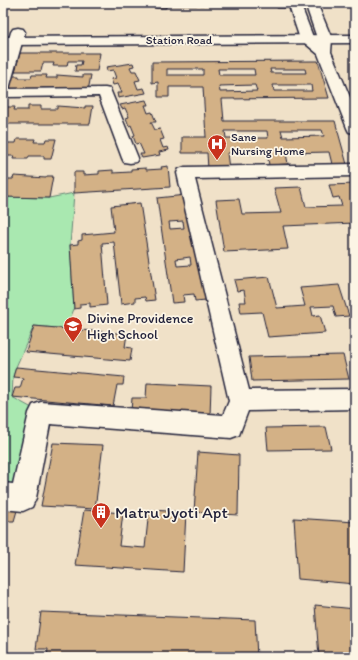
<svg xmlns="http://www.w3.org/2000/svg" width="358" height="660" viewBox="0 0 358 660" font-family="Itim,sans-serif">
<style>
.green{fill:#a9e8b0;stroke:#668576}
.building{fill:#d3b186;stroke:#22223b;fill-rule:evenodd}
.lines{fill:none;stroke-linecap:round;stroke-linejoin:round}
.minor-casing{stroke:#22223b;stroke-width:3}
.tertiary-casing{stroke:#22223b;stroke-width:3}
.secondary-casing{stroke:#22223b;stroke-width:3}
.minor{fill:#fcf5e5;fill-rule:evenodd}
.tertiary{fill:#fcf5e5;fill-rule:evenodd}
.secondary{fill:#fcf5e5;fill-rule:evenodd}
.labels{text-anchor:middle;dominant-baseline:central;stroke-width:3.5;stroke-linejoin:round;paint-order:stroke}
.far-street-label{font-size:12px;fill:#22223b;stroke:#fcf5e5}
.far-poi-label{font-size:12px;fill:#22223b;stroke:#fcf5e5;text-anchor:start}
.poi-label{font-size:14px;fill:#22223b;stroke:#fcf5e5;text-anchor:start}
.near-poi-label{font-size:17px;fill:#22223b;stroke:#fcf5e5;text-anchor:start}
</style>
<rect width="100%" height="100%" fill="#f0e1c8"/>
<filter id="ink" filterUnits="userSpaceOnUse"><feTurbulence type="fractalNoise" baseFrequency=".025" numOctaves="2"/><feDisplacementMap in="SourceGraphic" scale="8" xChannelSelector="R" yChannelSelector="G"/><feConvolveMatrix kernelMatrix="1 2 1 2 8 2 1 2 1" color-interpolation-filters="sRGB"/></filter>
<g filter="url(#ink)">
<!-- green -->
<path class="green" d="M74,193L70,245L74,309L66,329L34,326L16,367L13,377L12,397L41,413L23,498L3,496V197L49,198Z"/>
<!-- building -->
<g class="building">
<path d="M145,3H286L287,8H277L276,5H166V8H156Z"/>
<path d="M20,53H100L97,71H75L76,65H81L82,61H68L67,66H53L54,63H43L41,71H15Z"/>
<path d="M318,61L329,98L222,99L224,121H335L348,168H333L329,152L286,153L288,164L269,165L267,153H227L229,169H208L207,153H182V137H206L203,87H169V97H158V82L152,83V62ZM167,69H203V75H167ZM218,69H254L255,75H219ZM270,69H305L306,73H271ZM255,85L257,91L220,92L219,86ZM273,85H311L312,91H274ZM281,130H322L324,136L283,137ZM225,131H267L268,138H226Z"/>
<path d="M133,63L134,66L130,67L132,71H136L140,80L135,81L138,89L144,88L146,93L118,98L117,93H122L118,84L113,85L111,79L116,78L113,70L107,71L106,67Z"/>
<path d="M32,75H47L46,78H57V75L83,77V75H91L88,91L82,88H68L67,91H55L56,88H42L41,91L8,92L13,76H19V78H31Z"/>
<path d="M146,100L148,105H145L148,113L152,112L156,122H151L155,130L160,129L164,139L160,140L163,148L168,147L169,150L159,152L160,155L142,158L140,154H144L139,143L136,144L133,136L135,135L131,125L129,126L126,118L129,117L125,108L122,109L120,105Z"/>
<path d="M28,106H41V109H57V106L85,108V106H93L90,124H3L6,107H15L14,110H28Z"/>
<path d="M3,139H5L4,143H16L17,139H35L34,142H45L46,139H56L51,159H44V156H29L28,159H13L14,156H3Z"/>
<path d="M168,166L170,187L74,193V172H83V175L99,174V171L113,170V173L131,172V169L146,168V170L162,169L161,167Z"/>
<path d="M14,176L46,178L47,176H53L49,198L3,197V179H13Z"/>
<path d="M355,184V223L283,226L288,249L224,252L216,200L239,199L242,214L281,213L274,188L301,187L306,207L342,206L339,197L333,198L329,185Z"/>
<path d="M186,195L206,300L195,301L194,294L183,295L184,302L172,303L157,198ZM183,221L184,228L170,229L169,222ZM190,257L191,265L177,266L176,259Z"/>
<path d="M140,203L155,300L146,301L145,297L135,298V302L121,304L114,242L102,243L107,305L90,307V303L80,304V308L74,309L70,245L78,244V241L82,240V235L114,232L111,206Z"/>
<path d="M269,277L277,308L305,306L300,288L339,285L349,316L336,317L333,306L311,307L313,316L320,315L325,333L268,337L262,312L241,313L239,302H246L244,290L237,291L234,280Z"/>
<path d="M34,326L127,334L125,347L132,348L130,361L26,352Z"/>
<path d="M343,355L349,379L252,381L249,357Z"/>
<path d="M16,367L124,377L123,385H117L113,406L12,397L15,388H20L23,378L13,377Z"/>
<path d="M147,383L211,386L210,416L131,412L132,398H146Z"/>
<path d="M326,427L331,449L268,450L266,428Z"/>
<path d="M53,443L103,445L95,509L41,506Z"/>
<path d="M198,452L239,455L238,515L194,512Z"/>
<path d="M3,505L18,507L14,521H8L3,539Z"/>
<path d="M84,510L123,513L119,546L145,548L149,510L186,512L183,572L75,565Z"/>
<path d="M294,518L355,522V584L298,579Z"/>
<path d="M3,547H8L4,563H3Z"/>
<path d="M315,605L355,609V657H319Z"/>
<path d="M41,612L255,620L257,657H47L48,649H36Z"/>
</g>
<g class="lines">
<!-- minor casing -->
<g class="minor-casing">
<g id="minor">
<path d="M18,28L23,29L25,32L9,89L105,88L110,89L138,158L136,162L130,163L124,162L122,158L99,96L3,97V61L11,32L13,29Z"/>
<path d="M355,164V176L195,179L249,390L355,389V409L248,411L239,435L231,438L50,424L36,498L32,507L23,511L3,509V483L13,484L29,413L33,405L41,402L223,415L229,401L177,173L179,169L185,167Z"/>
</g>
</g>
<!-- tertiary casing -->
<g class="tertiary-casing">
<path id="tertiary" d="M288,3H300L313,37L318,41L305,3H317L332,39L331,52L355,109V133L349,132L347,128L318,54L300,39Z"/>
</g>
<!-- secondary casing -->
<g class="secondary-casing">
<path id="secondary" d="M355,35V43L3,45V37Z"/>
</g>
<!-- minor -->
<use href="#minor" class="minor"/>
<!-- tertiary -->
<use href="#tertiary" class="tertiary"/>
<!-- secondary -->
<use href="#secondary" class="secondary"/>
</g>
</g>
<!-- icons -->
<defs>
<g id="hospital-pin" transform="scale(1)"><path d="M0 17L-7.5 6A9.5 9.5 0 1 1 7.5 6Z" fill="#c8321e" stroke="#fcf5e5"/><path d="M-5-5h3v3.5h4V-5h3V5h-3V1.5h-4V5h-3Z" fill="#fff"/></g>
<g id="school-pin" transform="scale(1)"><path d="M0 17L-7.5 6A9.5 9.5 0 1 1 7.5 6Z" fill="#c8321e" stroke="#fcf5e5"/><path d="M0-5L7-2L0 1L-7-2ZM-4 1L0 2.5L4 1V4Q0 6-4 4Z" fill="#fff"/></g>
<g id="building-pin" transform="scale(1)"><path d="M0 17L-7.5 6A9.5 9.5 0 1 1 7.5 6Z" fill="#c8321e" stroke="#fcf5e5"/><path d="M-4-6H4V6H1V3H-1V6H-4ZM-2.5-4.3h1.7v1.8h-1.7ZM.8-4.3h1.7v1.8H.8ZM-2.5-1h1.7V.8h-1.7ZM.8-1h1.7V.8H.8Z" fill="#fff"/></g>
</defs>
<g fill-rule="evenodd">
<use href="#hospital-pin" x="217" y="144"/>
<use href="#school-pin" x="73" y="326"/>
<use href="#building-pin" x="101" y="512"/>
</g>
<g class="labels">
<!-- far-street labels -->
<g class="far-street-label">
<text x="179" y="40">Station Road</text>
</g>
<!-- far-poi labels -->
<g class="far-poi-label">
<text x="231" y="137">Sane<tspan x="231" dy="14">Nursing Home</tspan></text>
</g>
<!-- poi labels -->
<g class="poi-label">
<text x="87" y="318">Divine Providence<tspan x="87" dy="16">High School</tspan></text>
</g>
<!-- near-poi labels -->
<g class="near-poi-label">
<text x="115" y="512">Matru Jyoti Apt</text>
</g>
</g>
<!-- margin -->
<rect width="358" height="660" fill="none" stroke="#fcf5e5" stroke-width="16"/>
<rect x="8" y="8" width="342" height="644" fill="none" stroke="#22223b" stroke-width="1.5" filter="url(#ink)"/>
</svg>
